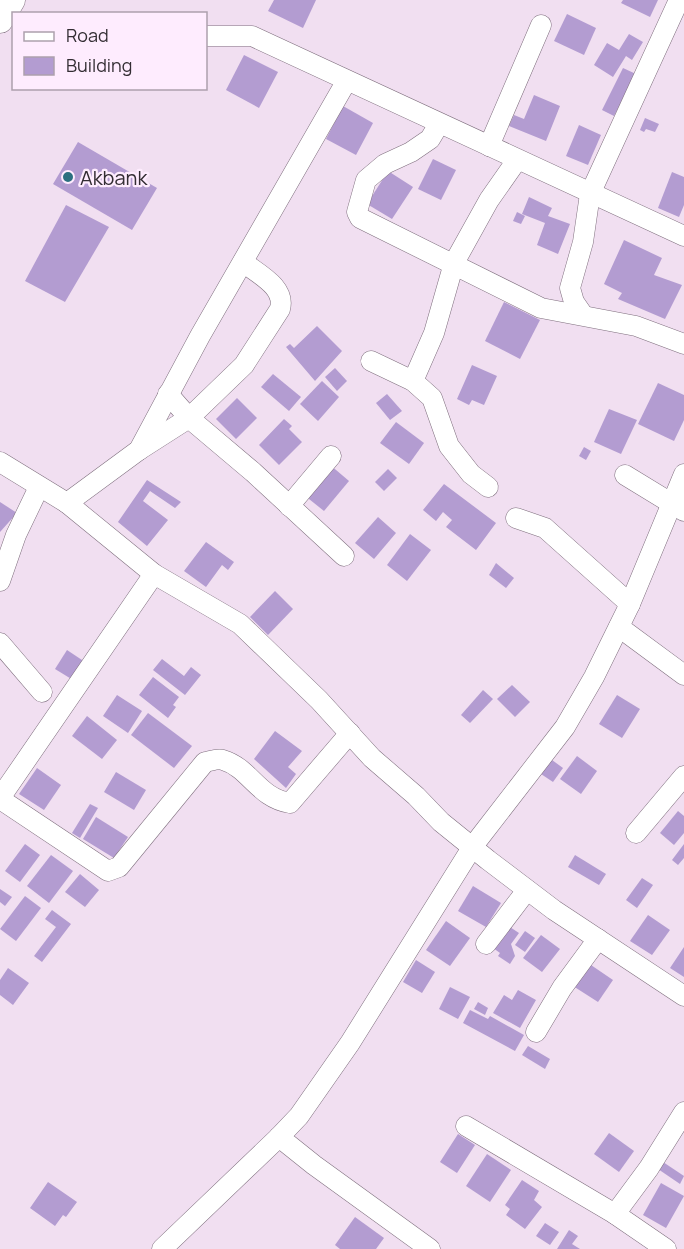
<svg xmlns="http://www.w3.org/2000/svg" width="684" height="1249" viewBox="0 0 684 1249" font-family="Manrope,sans-serif">
<style>
.building{fill:#b39cd1}
.lines{fill:none;stroke-linecap:round;stroke-linejoin:round}
.minor-casing{stroke:#7f6f7e;stroke-width:21}
.major-casing{stroke:#7f6f7e;stroke-width:27}
.minor{stroke:#fff;stroke-width:20}
.major{stroke:#fff;stroke-width:26}
.poi-dot{fill:#2b6f7f;stroke:#feecfe;stroke-width:2}
.labels{text-anchor:middle;dominant-baseline:central;stroke-width:4.5;stroke-linejoin:round;paint-order:stroke}
.poi-label{font-size:20px;fill:#332d33;stroke:#feecfe;text-anchor:start}
</style>
<rect width="100%" height="100%" fill="#f1dff1"/>
<!-- building -->
<g class="building">
<path d="M274,0H316L303,28L268,11Z"/>
<path d="M623,0H658L650,17L621,3Z"/>
<path d="M567,14L596,28L584,55L554,41Z"/>
<path d="M629,34L643,42L632,60L626,56L613,77L594,65L607,43L619,50Z"/>
<path d="M244,55L278,72L259,108L226,90Z"/>
<path d="M623,68L636,74L614,116L602,110Z"/>
<path d="M534,95L560,106L546,141L509,126L514,115L524,119Z"/>
<path d="M343,106L373,123L356,155L326,139Z"/>
<path d="M645,118L659,124L655,132L646,129L644,132L640,130Z"/>
<path d="M579,125L601,135L588,165L566,156Z"/>
<path d="M78,142L157,188L132,230L53,184Z"/>
<path d="M433,159L456,170L441,200L418,189Z"/>
<path d="M388,171L413,187L392,219L367,204Z"/>
<path d="M672,172L684,177V205L679,217L658,208Z"/>
<path d="M529,197L552,208L548,216L570,224L558,254L537,245L545,223L522,214Z"/>
<path d="M66,205L109,227L65,302L25,281Z"/>
<path d="M517,212L525,216L521,224L513,221Z"/>
<path d="M624,240L662,258L654,275L682,285L665,319L618,299L622,293L604,284Z"/>
<path d="M504,302L540,320L520,359L485,341Z"/>
<path d="M317,326L342,351L315,381L286,347L290,344L294,348Z"/>
<path d="M472,365L497,376L484,405L472,400L469,405L457,399Z"/>
<path d="M335,368L347,381L337,391L325,377Z"/>
<path d="M273,374L301,397L289,411L261,387Z"/>
<path d="M322,381L339,397L318,421L300,404Z"/>
<path d="M658,383L684,395V420L674,441L638,424Z"/>
<path d="M387,394L402,411L390,420L376,403Z"/>
<path d="M237,398L257,418L236,439L216,419Z"/>
<path d="M609,409L637,420L621,454L594,442Z"/>
<path d="M284,419L292,426L289,429L302,442L279,465L259,445Z"/>
<path d="M396,422L424,443L409,464L380,443Z"/>
<path d="M584,447L591,451L586,460L579,456Z"/>
<path d="M329,464L349,481L324,511L304,495Z"/>
<path d="M388,469L397,478L384,491L375,482Z"/>
<path d="M147,480L181,502L175,508L150,491L143,501L168,520L147,546L118,522Z"/>
<path d="M444,484L496,523L476,550L446,527L452,520L443,512L436,521L423,510Z"/>
<path d="M0,502L17,513L0,532Z"/>
<path d="M378,517L396,533L374,559L355,543Z"/>
<path d="M410,534L431,550L407,581L387,565Z"/>
<path d="M206,542L234,562L228,570L222,565L206,587L184,571Z"/>
<path d="M496,563L514,578L506,588L489,575Z"/>
<path d="M275,591L293,609L268,635L250,617Z"/>
<path d="M67,650L85,662L73,680L55,669Z"/>
<path d="M162,659L184,676L191,667L201,675L185,695L153,670Z"/>
<path d="M153,677L179,697L173,705L176,707L168,718L139,695Z"/>
<path d="M512,685L530,702L515,717L497,699Z"/>
<path d="M483,690L493,699L470,723L461,715Z"/>
<path d="M117,695L142,711L128,733L103,716Z"/>
<path d="M617,695L640,709L622,738L599,724Z"/>
<path d="M148,713L192,746L174,768L131,735Z"/>
<path d="M87,716L117,740L102,759L72,736Z"/>
<path d="M275,731L302,751L288,767L296,774L286,788L254,759Z"/>
<path d="M577,756L597,771L581,794L560,779Z"/>
<path d="M552,760L563,768L553,782L541,774Z"/>
<path d="M37,768L61,785L44,810L19,794Z"/>
<path d="M116,772L146,790L134,810L104,792Z"/>
<path d="M90,804L98,808L80,838L72,833Z"/>
<path d="M678,811L684,816V833L674,845L660,833Z"/>
<path d="M96,817L128,837L114,858L83,839Z"/>
<path d="M25,844L40,855L20,882L5,871Z"/>
<path d="M684,844V858L678,865L672,860Z"/>
<path d="M51,855L73,871L49,903L27,886Z"/>
<path d="M575,855L606,874L599,885L568,867Z"/>
<path d="M80,874L99,890L85,907L65,892Z"/>
<path d="M642,878L653,885L637,908L626,900Z"/>
<path d="M473,886L501,903L486,927L458,911Z"/>
<path d="M0,889L12,897L5,906L0,902Z"/>
<path d="M25,896L41,908L16,941L0,929Z"/>
<path d="M52,910L71,924L42,962L34,956L56,927L45,919Z"/>
<path d="M648,915L670,930L652,955L630,941Z"/>
<path d="M446,921L470,938L450,966L426,950Z"/>
<path d="M504,923L519,933L511,944L515,956L510,964L498,956L500,953L489,945Z"/>
<path d="M525,931L535,938L525,952L515,945Z"/>
<path d="M541,935L560,949L542,972L523,958Z"/>
<path d="M684,947V977L670,968Z"/>
<path d="M416,960L435,972L422,993L403,982Z"/>
<path d="M588,963L613,980L598,1002L573,986Z"/>
<path d="M8,968L29,983L13,1005L0,995V980Z"/>
<path d="M450,987L470,997L458,1019L439,1009Z"/>
<path d="M518,990L536,1000L520,1028L493,1013L504,995L512,1000Z"/>
<path d="M478,1002L488,1008L485,1015L474,1009Z"/>
<path d="M470,1010L488,1019L490,1016L524,1035L515,1051L463,1023Z"/>
<path d="M528,1046L550,1059L545,1069L522,1055Z"/>
<path d="M609,1133L634,1151L619,1172L594,1154Z"/>
<path d="M458,1134L475,1145L457,1173L440,1162Z"/>
<path d="M487,1154L511,1170L490,1202L466,1186Z"/>
<path d="M663,1162L684,1176L680,1184L658,1169Z"/>
<path d="M522,1180L539,1191L534,1200L542,1207L525,1229L506,1215L510,1209L505,1205Z"/>
<path d="M48,1182L77,1202L66,1217L63,1215L55,1226L30,1208Z"/>
<path d="M661,1183L684,1196L666,1228L643,1215Z"/>
<path d="M355,1217L384,1238L376,1249H340L335,1245Z"/>
<path d="M545,1223L559,1232L550,1245L536,1236Z"/>
<path d="M569,1230L578,1236L572,1244L580,1249H557Z"/>
</g>
<g class="lines">
<!-- minor casing -->
<g class="minor-casing">
<g id="minor">
<path d="M206,36H252L684,236"/>
<path d="M346,82L200,336L139,450L67,503L154,574L240,624L319,700L372,758L416,796L441,822L488,860L554,910L684,996"/>
<path d="M439,124L430,139L411,152L385,164L366,180L357,212L360,218L541,308L636,326L684,344"/>
<path d="M489,146L541,25"/>
<path d="M583,315L574,302L570,288L583,242L590,194L679,0"/>
<path d="M371,361L413,381L432,398L449,446L471,474L488,487"/>
<path d="M413,381L434,333L454,263L489,200L517,160"/>
<path d="M168,394L189,418L253,472L344,556"/>
<path d="M139,450L189,418L244,365L280,309C286,287 258,274 243,262"/>
<path d="M0,462L67,503"/>
<path d="M625,475L684,511"/>
<path d="M289,506L331,456"/>
<path d="M516,518L545,528L630,604"/>
<path d="M0,581L16,535L39,487"/>
<path d="M619,627L684,675"/>
<path d="M0,643L42,692"/>
<path d="M0,798L154,574"/>
<path d="M0,799L108,871L119,867L205,762C211,761 218,758 223,760C250,768 258,798 290,803L350,733"/>
<path d="M636,833L684,776"/>
<path d="M486,944L527,890"/>
<path d="M536,1032L562,988L598,939"/>
<path d="M466,1126L615,1214L666,1249"/>
<path d="M615,1214L649,1168L684,1112"/>
<path d="M162,1249L279,1137"/>
<path d="M430,1249L314,1165L279,1137L299,1116L350,1043L473,846L565,727L594,677L630,604L684,474"/>
</g>
</g>
<!-- major casing -->
<g class="major-casing">
<path id="major" d="M0,20L12,0"/>
</g>
<!-- minor -->
<use href="#minor" class="minor"/>
<!-- major -->
<use href="#major" class="major"/>
</g>
<!-- markers -->
<circle class="poi-dot" cx="68" cy="177" r="6"/>
<g class="labels">
<!-- poi labels -->
<g class="poi-label">
<text x="80" y="177">Akbank</text>
</g>
</g>
<!-- legend -->
<rect x="12" y="12" width="195" height="78" fill="#feecfe" stroke="#ada0ad" stroke-width="1.5"/>
<rect x="24" y="32" width="30" height="9" fill="#ffffff" stroke="#ada0ad" stroke-width="1.5"/>
<text x="66" y="42" font-size="18" fill="#332d33">Road</text>
<rect x="24" y="57" width="30" height="18" fill="#b39cd1" stroke="#ada0ad" stroke-width="1.5"/>
<text x="66" y="72" font-size="18" fill="#332d33">Building</text>
</svg>
